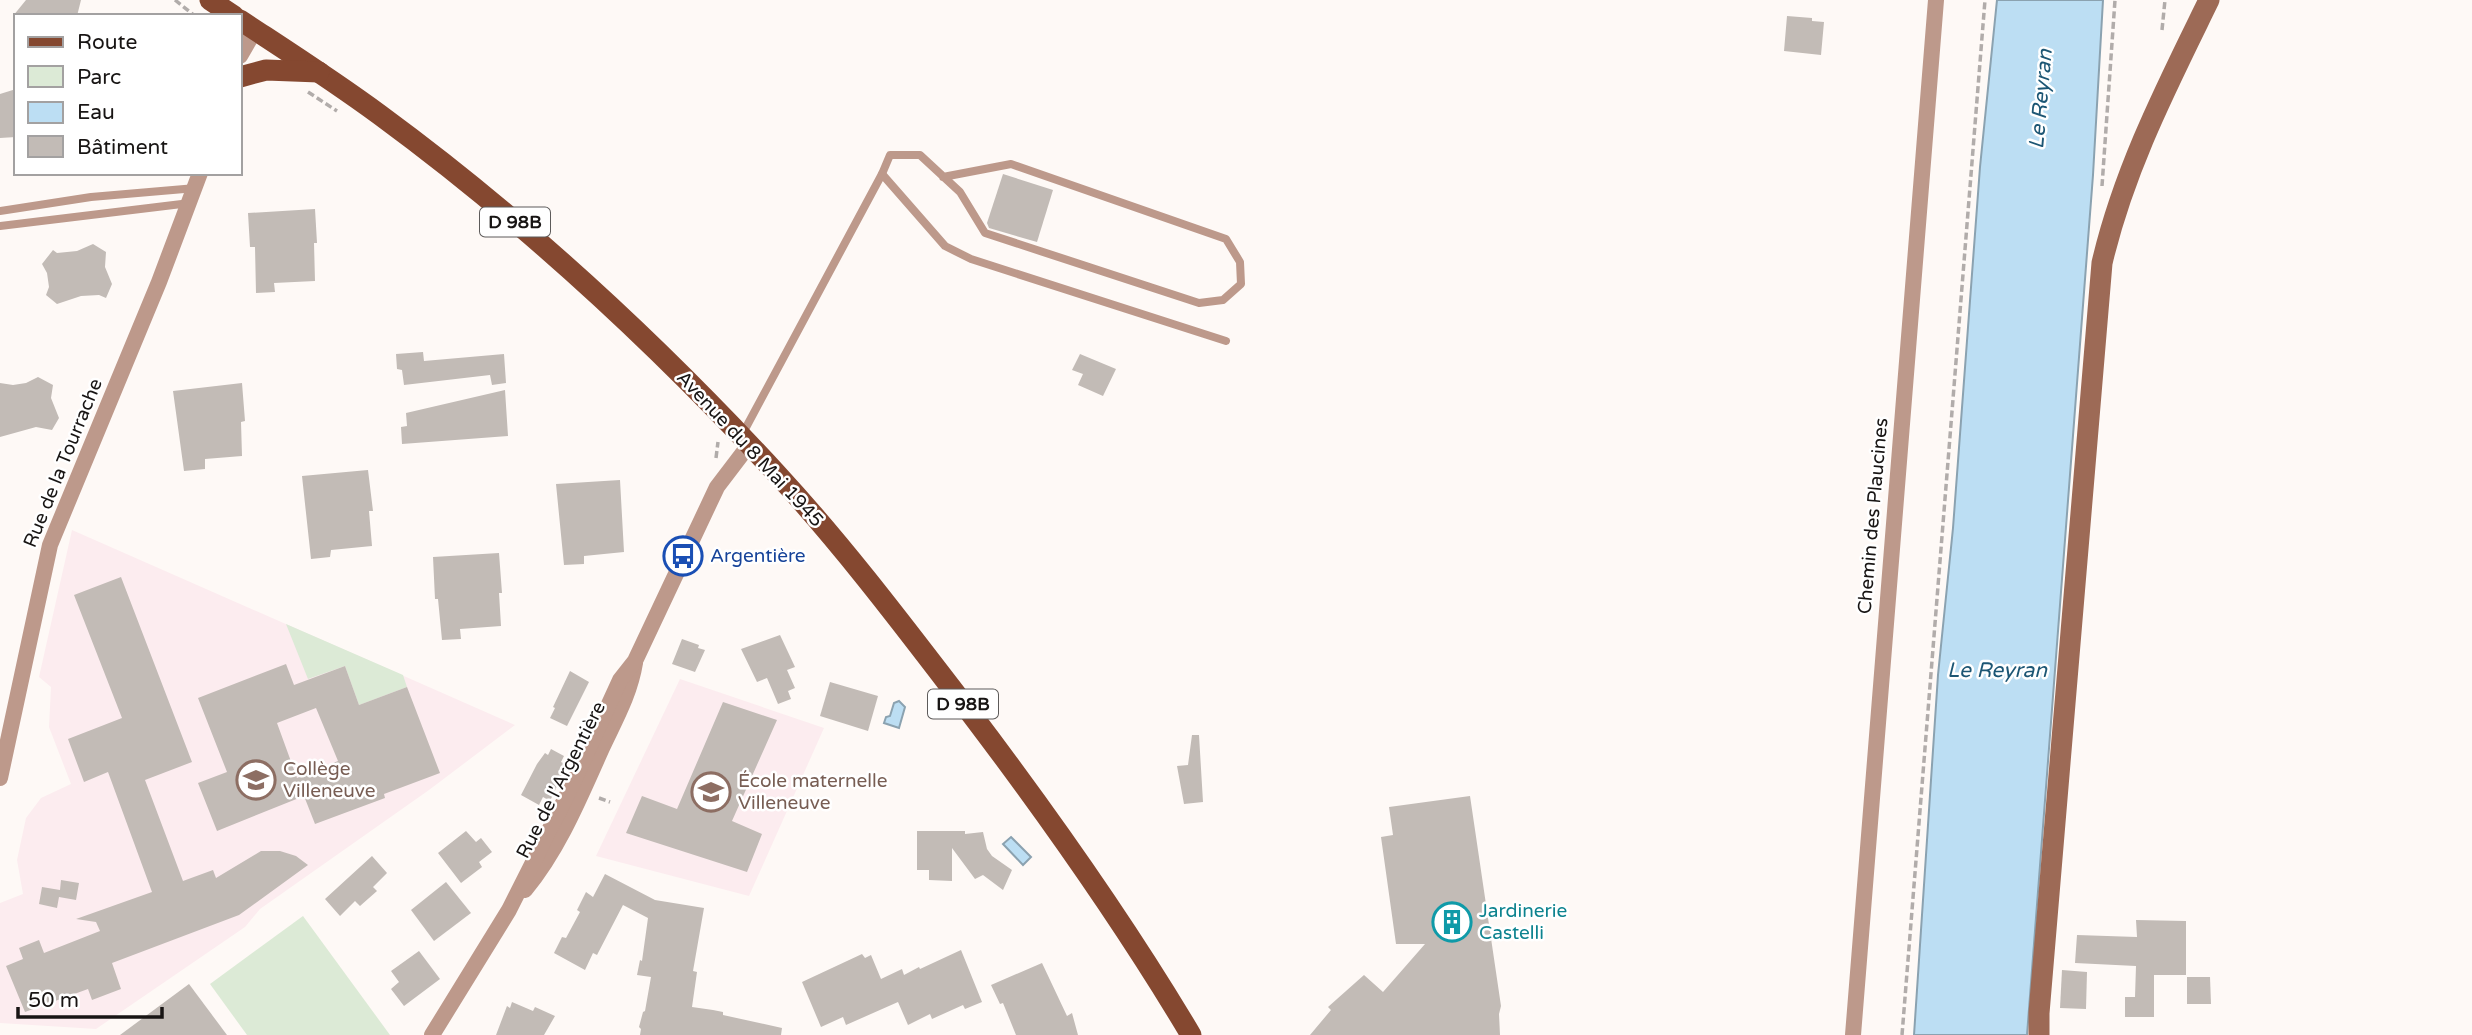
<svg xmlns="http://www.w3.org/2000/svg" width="2472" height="1035" viewBox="0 0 2472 1035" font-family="'Varela Round',sans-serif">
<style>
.education{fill:#fcecef}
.green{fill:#dcead6}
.water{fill:#bcdef3;stroke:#8ba2b0;stroke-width:2}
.building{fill:#c2bbb6;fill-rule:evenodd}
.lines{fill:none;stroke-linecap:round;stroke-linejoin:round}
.path{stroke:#b1acaa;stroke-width:3.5;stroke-dasharray:7 3.5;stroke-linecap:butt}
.lane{stroke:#bd998b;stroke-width:8}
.street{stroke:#bd998b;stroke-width:16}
.secondary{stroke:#9d6a56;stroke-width:21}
.primary{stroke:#854830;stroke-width:21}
.labels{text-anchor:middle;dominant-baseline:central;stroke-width:5;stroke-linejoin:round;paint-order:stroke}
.shield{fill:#fff;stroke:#5d5b5a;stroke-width:2}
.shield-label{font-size:18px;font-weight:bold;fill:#181514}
.street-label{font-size:19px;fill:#181514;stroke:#fff}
.transit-label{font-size:19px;fill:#164399;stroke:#fff;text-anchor:start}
.education-label{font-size:19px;fill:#785e54;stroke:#fff;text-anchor:start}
.culture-label{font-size:19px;fill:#0d838f;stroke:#fff;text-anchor:start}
.water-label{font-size:21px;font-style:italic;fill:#1c5674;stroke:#fff}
</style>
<rect width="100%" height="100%" fill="#fef9f6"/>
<!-- education -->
<g class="education">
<path d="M72,530L515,725L429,790L260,909L245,927L96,1029L0,1023V903L23,894L17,860L26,818L41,798L71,784L49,727L51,687L39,677Z"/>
<path d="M680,679L824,728L749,896L596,856Z"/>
</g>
<!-- green -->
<g class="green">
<path d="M286,624L403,675L407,687L359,705L345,666L308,679Z"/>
<path d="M303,916L390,1035H247L210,984Z"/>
</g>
<!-- water -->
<g class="water">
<path d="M1997,0H2103L2093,175L2027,1035H1914L1938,675L1953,528L1980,167Z"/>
<path d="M899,701L905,707L899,728L884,723L886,717L890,716L894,703Z"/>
<path d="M1011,837L1031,857L1023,865L1003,844Z"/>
</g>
<!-- building -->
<g class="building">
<path d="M26,0H81L77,16H13Z"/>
<path d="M1787,16L1812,18V21L1824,22L1821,55L1784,51Z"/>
<path d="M16,89V137L0,138V94Z"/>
<path d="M1003,174L1053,190L1037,242L989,228L987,223Z"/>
<path d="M315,209L317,243H314L315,281L274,283L275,292L256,293L255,247H250L248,213Z"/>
<path d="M93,244L106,252L105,267L112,284L106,298L99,295L81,296L57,304L46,295L49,287L47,273L42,264L53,250L57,253L77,251Z"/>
<path d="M423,352L424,361L504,354L506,383L492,385L490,375L404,385L402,370L397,369L396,354Z"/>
<path d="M1080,354L1116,369L1103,396L1078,385L1083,374L1072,370Z"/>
<path d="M38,377L53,385L51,398L59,418L52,430L36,427L0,437V383L13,385L26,383Z"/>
<path d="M242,383L245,421L241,422L242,456L205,459V469L184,471L173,391Z"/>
<path d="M505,390L508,436L402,444L401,427L407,426L406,413Z"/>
<path d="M368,470L373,511H369L372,546L331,550L330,557L311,559L302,476Z"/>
<path d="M620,480L624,552L584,556V564L564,565L556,484Z"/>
<path d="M499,553L502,593H499L501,626L460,629L461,639L442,640L438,599H435L433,557Z"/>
<path d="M121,577L192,762L145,780L183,881L213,870L216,878L261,851H280L296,856L308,865L239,915L112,963L121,989L92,1000L88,989L25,1012L6,966L23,959L19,948L39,940L44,953L100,931L96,922L76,919L152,892L108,772L84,782L68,739L122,718L74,595Z"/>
<path d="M780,635L795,667L787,670L795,688L788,691L791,699L778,704L767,678L757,682L741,649Z"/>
<path d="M682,639L699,645L698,648L705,650L695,672L672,664Z"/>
<path d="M286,664L294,685L345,666L359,705L407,687L440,773L384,794L385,798L315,824L304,796L217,831L198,783L227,772L198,698ZM316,708L338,761L297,778L277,723Z"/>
<path d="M570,671L589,682L567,726L550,718L555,708L553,707Z"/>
<path d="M830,682L878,696L868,731L820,716Z"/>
<path d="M723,702L777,720L732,821L762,834L747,872L626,833L642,796L677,809Z"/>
<path d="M1192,735H1199L1203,802L1184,804L1177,766L1188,765Z"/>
<path d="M551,749L564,756L561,762L567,765L550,801L543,797L539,805L521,795L537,764L545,753L548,755Z"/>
<path d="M1470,796L1501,1006L1499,1014L1500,1035H1310L1331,1010L1328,1007L1364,975L1383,992L1425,944H1396L1381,837L1393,835L1389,807Z"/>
<path d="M466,831L476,842L481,838L492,852L479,862L482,867L461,883L438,853Z"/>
<path d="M917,831H965V834L983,832L987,849L992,856L1012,870L1003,890L983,875L975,879L952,848V881L929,880V870H917Z"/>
<path d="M372,856L387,873L373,887L377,891L360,906L355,901L340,916L325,899Z"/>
<path d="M605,874L655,900L704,908L693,971L697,972L692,1007L713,1010L723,1012V1015L782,1028L781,1035H640L641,1029L639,1027L643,1012L645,1011L651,977L637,975L640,960L642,961L648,918L623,905L597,955L593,953L585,970L554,953L562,937L566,938L580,912L577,910L586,892L593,897Z"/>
<path d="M61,880L79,883L76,900L59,897L57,908L39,904L42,887L60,890Z"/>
<path d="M446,882L471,913L434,941L411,910Z"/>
<path d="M2136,920L2186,921V975H2154V1017H2125V997H2135L2136,966L2075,963L2077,935L2137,937Z"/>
<path d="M961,950L982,1002L965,1009L963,1005L932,1019L930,1014L908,1025L898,1002L846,1025L843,1017L821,1027L802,982L862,954L865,958L871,955L881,979L902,969L904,975L919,967L920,969Z"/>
<path d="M419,951L440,979L404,1006L391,989L399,982L391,971Z"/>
<path d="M1042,963L1067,1016L1072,1013L1078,1035H1016L1003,1003L1000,1004L991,985Z"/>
<path d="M2062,970L2087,972L2086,1009L2060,1008Z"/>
<path d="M2187,977H2210L2211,1004H2187Z"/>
<path d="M189,984L227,1035H120Z"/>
<path d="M512,1002L533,1011L535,1007L555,1016L544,1035H496L507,1006L510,1008Z"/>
</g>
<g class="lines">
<!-- path -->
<g class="path">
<path d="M175,0L195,16"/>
<path d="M2162,30L2165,0"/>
<path d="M308,92L337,111"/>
<path d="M2102,186L2115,0"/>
<path d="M716,458L718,442"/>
<path d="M599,798L610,802"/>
<path d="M1902,1035L1985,0"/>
</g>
<!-- lane -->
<g class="lane">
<path d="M882,174L890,155H920L960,192L985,233L1199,303L1223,300L1241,284L1240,262L1226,239L1011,164L943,177"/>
<path d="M0,211L91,197L196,188"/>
<path d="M0,226L190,203"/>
<path d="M743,433L882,174L945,246L971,259L1226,341"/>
</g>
<!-- street -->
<g class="street">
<path d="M240,56L255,30"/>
<path d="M0,778L50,545L159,282L200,173"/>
<path d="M525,890C559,849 580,797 602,748C615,720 630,694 635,663"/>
<path d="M432,1035L509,910L571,787L620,680L635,661L717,487L749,445"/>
<path d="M1853,1035L1936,0"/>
</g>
<!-- secondary -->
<path class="secondary" d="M2039,1035V1013L2102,263C2124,169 2167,86 2209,0"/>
<!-- primary -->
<g class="primary">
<path d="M210,0L234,16"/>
<path d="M240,20C287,51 334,81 380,115C523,220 656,343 777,474C847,550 909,633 972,715C1050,818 1125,924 1191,1035"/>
<path d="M240,77L266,70L319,72"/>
</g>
</g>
<!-- icons -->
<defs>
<g id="bus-ring" transform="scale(2.0125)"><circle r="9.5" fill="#fff" stroke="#1a4fb4" stroke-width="1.5"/><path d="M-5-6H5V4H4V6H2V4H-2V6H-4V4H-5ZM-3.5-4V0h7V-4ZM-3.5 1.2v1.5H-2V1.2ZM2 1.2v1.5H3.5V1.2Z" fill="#1a4fb4"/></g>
<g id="school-ring" transform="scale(2.0125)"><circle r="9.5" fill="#fff" stroke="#8d6e63" stroke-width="1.5"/><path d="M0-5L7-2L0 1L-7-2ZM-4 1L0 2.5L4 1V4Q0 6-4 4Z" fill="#8d6e63"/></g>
<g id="building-ring" transform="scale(2.0125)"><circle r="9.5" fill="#fff" stroke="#0f9aa8" stroke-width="1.5"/><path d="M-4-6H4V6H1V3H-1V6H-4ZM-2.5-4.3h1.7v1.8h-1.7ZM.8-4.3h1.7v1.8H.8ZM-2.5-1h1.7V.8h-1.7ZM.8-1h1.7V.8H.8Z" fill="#0f9aa8"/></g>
</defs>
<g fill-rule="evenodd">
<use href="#bus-ring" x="683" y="556"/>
<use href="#school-ring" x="256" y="780"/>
<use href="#school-ring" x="711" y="792"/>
<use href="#building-ring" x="1452" y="922"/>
</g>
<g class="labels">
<!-- shield labels -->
<g class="shield">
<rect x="480" y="207.5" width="70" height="29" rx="5"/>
<rect x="928" y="689.5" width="70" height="29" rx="5"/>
</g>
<g class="shield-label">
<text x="515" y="222">D 98B</text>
<text x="963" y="704">D 98B</text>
</g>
<!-- street labels -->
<g class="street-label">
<text transform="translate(750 449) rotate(47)">Avenue du 8 Mai 1945</text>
<text transform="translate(63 463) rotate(-68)">Rue de la Tourrache</text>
<text transform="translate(1873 516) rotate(-85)">Chemin des Plaucines</text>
<text transform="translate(561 780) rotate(-63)">Rue de l'Argentière</text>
</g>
<!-- transit labels -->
<g class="transit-label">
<text x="710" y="556">Argentière</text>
</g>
<!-- education labels -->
<g class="education-label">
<text x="283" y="769">Collège<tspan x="283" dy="22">Villeneuve</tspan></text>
<text x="738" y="781">École maternelle<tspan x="738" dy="22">Villeneuve</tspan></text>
</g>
<!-- culture labels -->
<g class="culture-label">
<text x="1479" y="911">Jardinerie<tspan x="1479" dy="22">Castelli</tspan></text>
</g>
<!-- water labels -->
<g class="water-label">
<text transform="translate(2041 99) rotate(-85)">Le Reyran</text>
<text x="1997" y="670">Le Reyran</text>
</g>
</g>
<!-- legend -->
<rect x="14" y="14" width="228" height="161" fill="#ffffff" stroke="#a3a1a1" stroke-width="2"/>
<rect x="28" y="37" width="35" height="10" fill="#854830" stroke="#a3a1a1" stroke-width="2"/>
<text x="77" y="49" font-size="21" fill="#181514">Route</text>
<rect x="28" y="66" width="35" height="21" fill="#dcead6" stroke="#a3a1a1" stroke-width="2"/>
<text x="77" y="84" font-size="21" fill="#181514">Parc</text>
<rect x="28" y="102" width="35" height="21" fill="#bcdef3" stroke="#a3a1a1" stroke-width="2"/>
<text x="77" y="119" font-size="21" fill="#181514">Eau</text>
<rect x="28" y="136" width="35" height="21" fill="#c2bbb6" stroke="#a3a1a1" stroke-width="2"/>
<text x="77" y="154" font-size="21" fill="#181514">Bâtiment</text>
<!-- scale -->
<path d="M18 1007v10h144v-10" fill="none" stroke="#181514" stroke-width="3.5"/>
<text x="28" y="1007" font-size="21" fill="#181514" stroke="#ffffff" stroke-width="5" paint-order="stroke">50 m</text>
</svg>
